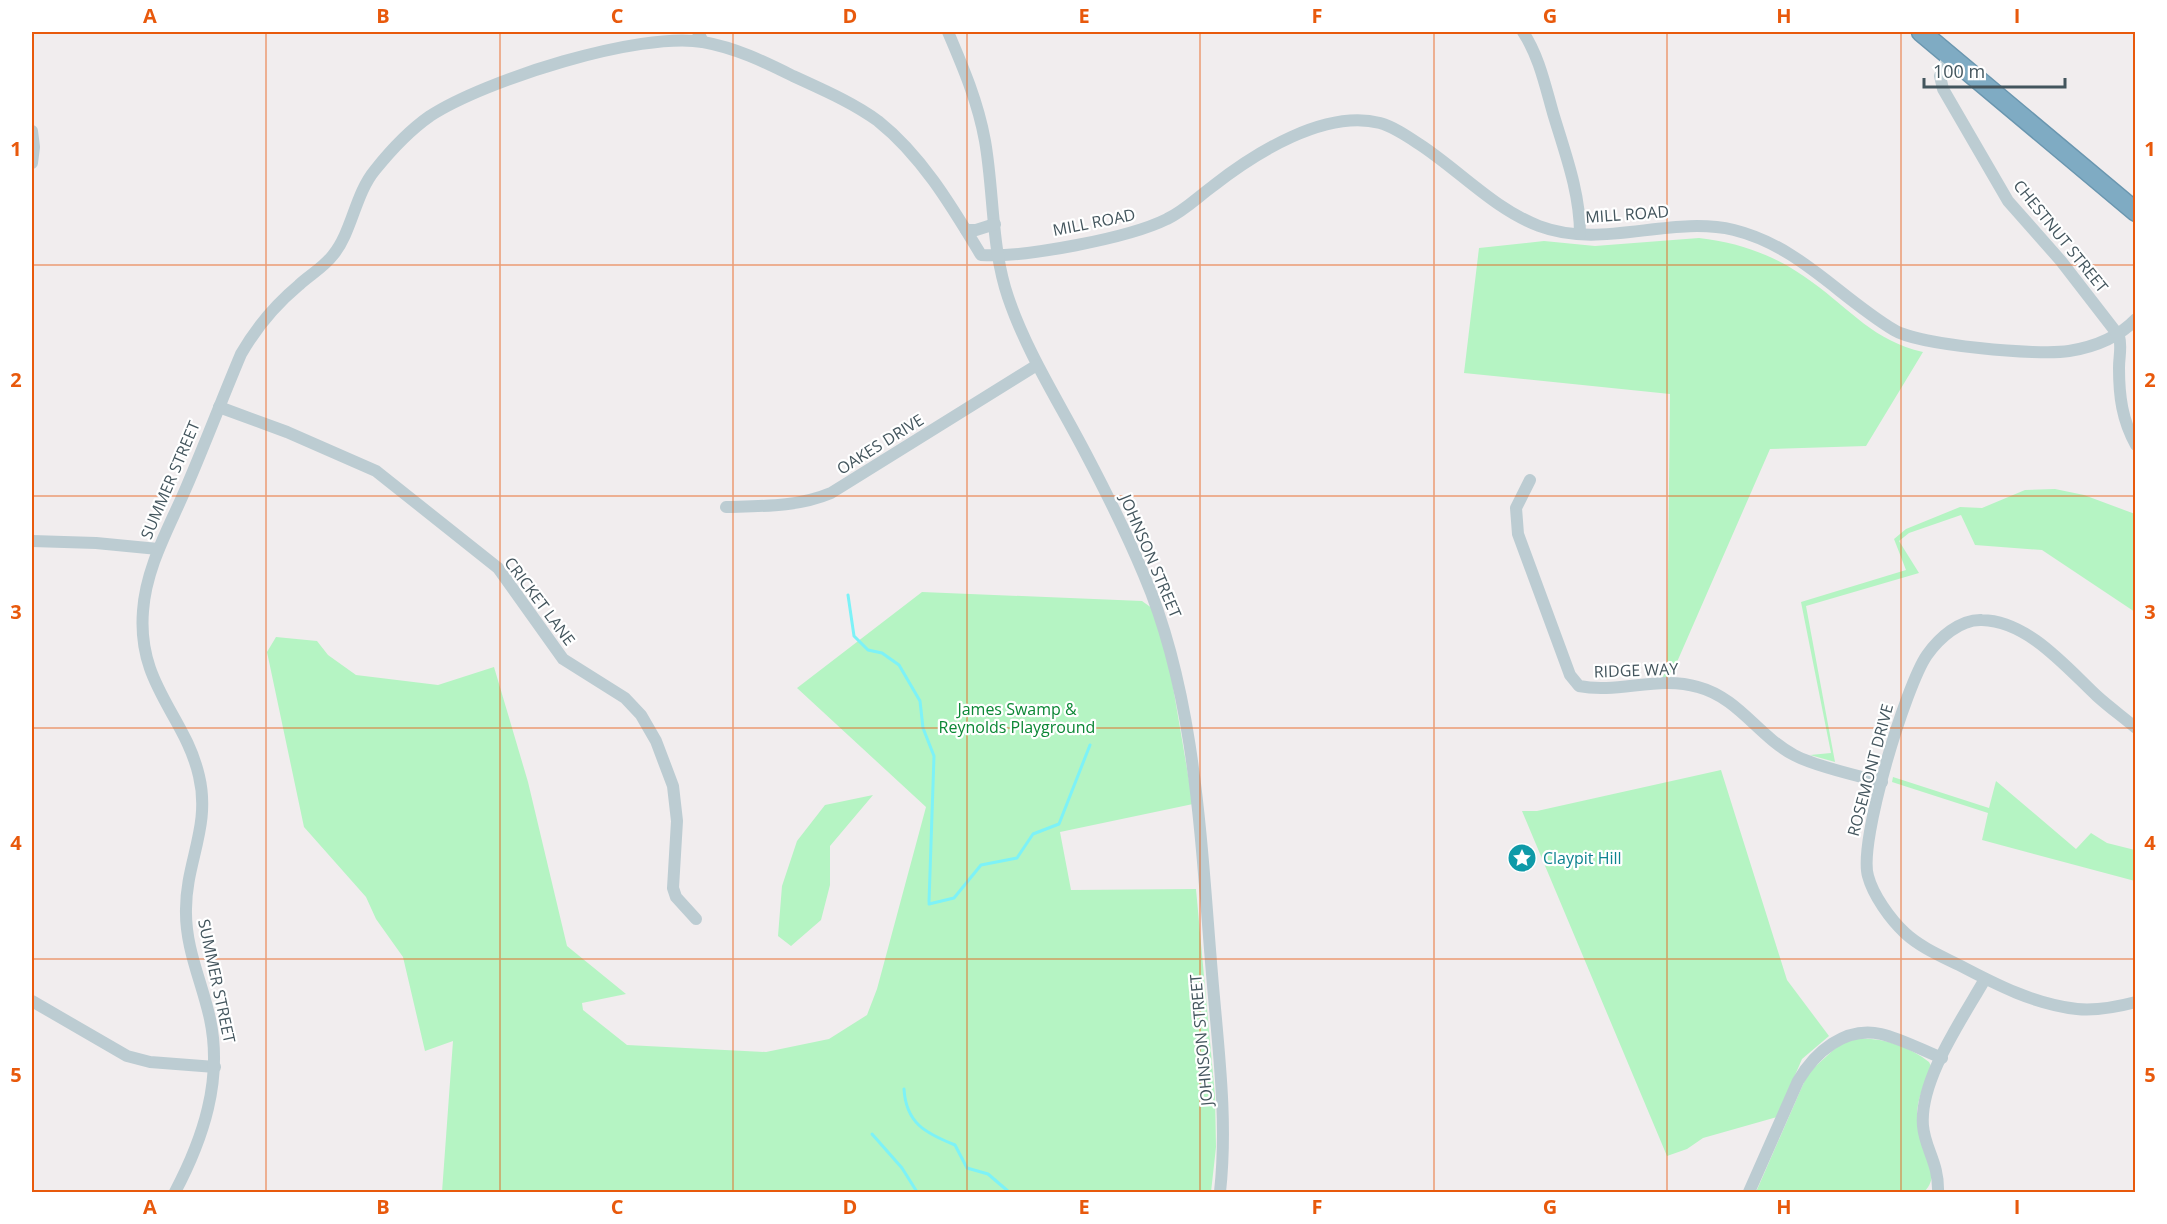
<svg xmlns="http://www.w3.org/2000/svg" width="2167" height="1224" viewBox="0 0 2167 1224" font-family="'Open Sans',sans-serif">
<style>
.green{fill:#b5f4c3}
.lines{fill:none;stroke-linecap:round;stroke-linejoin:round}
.stream{stroke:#7df2f7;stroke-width:3}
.highway-casing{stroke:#6a96af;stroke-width:21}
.minor{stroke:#bcccd2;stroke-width:12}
.highway{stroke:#7fabc3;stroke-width:18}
.grid{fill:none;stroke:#e8590c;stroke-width:1.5;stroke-opacity:0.55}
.labels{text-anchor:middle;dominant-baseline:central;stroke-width:4.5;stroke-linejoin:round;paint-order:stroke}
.street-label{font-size:16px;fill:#43555d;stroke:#fff}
.park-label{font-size:16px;fill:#0b8735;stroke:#fff}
.culture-label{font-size:16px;fill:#0d838f;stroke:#fff;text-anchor:start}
.neatline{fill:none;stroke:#e8590c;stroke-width:2}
.grid-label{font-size:20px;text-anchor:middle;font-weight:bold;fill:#e8590c}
</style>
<rect width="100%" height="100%" fill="#f1edee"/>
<!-- green -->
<g class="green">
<path d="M1699,238C1742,243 1777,256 1812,282C1851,310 1874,341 1923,352L1866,446L1770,449L1670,678L1662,679L1667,668L1670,394L1464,373L1479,248L1544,241L1595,246Z"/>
<path d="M2055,489L2084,495L2135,514V612L2042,550L1975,545L1961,515L1909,533L1899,541L1919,573L1806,606L1835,762L1810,755L1831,753L1801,602L1906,570L1894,539L1906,529L1960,507L1982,508L2025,490Z"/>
<path d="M922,592L1142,601L1156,611L1164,634L1193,804L1060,832L1071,890L1196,889L1215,1096L1216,1147L1211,1192H442L453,1041L425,1051L403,957L376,919L366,897L304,827L267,652L276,637L317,641L328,655L356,675L438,685L494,667L528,782L567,946L626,994L582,1003L583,1010L627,1045L766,1052L829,1039L867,1015L877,989L926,807L797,688Z"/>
<path d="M1721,770L1787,980L1829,1036L1802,1059L1777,1117L1703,1138L1687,1149L1667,1156L1522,811H1537Z"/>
<path d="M1893,777L1989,808L1996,781L2076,849L2091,833L2107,843L2135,850V881L1982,840L1988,813L1892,782Z"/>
<path d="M873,795L830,846V885L821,920L791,946L778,936L782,886L797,841L825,805Z"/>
<path d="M1852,1039C1878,1036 1908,1045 1929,1062L1931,1066C1926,1081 1917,1098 1917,1115C1916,1141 1946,1170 1924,1192H1756L1808,1073L1839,1045Z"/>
</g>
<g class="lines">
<!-- stream -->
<g class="stream">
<path d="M848,595L854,636L868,650L882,653L899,665L920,701L923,728L934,756L929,902"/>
<path d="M929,904L954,898L981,865L1017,858L1033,834L1059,824L1090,745"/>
<path d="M904,1089C906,1123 925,1133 955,1145L967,1168L988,1174L1009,1192"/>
<path d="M872,1134L902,1168L917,1192"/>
</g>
<!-- highway casing -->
<g class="highway-casing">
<path id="highway" d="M1921,32L2136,212"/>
</g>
<!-- minor -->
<g class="minor">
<path d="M698,32L703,42C736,48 763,61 793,76C821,89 852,102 878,121C922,156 952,207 981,255C1024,258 1129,238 1167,219C1184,211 1198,197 1213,186C1255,153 1325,109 1380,123C1394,127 1407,136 1419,144C1459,170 1494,209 1539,226C1602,250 1670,215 1734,230C1799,246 1839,297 1894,330C1918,345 2039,356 2069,351C2094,347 2118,338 2136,319"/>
<path d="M948,32C963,67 978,102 985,141C994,192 991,247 1008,297C1027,353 1059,402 1086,454C1107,494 1127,534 1144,575C1196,696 1201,844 1212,974C1218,1048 1228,1119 1220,1192"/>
<path d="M1523,32C1539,56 1545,85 1553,113C1565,153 1580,192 1580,234"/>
<path d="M1949,54L1940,76L1943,89L2008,201L2061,261L2119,336C2122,347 2119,356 2119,368C2119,396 2122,420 2136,445"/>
<path d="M32,131L34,147L32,163"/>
<path d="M966,230H976L995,224"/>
<path d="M219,407L287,432L376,471L498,568L563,659L625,698L641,715L656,741L673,786L677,821L673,888L676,897L696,919"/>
<path d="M1530,480L1516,508L1518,534L1570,675L1579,686C1618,694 1659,675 1698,687C1739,698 1758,736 1794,755C1814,766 1858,776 1882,782"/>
<path d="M726,507C762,506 798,507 831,493L1037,365"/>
<path d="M32,541L96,543L158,549"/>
<path d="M2136,728C2123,717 2109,707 2097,696C2066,667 2028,621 1982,620C1960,619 1939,638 1927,655C1906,685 1858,842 1868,876C1873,895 1890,919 1905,933C1920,947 1941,956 1959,965C1997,985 2034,1004 2077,1009C2097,1011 2117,1007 2136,1002"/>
<path d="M32,1001L127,1056L150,1062L215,1067"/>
<path d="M175,1192C203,1139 223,1080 210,1019C202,982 185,948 186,909C186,862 211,826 199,776C185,715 137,685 143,611C146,567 169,528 186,488C205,444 222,399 241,354C256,328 275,305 299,285C310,275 324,267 333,255C352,232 355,194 375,170C391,150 410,130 430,116C485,80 640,31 703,42"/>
<path d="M1749,1192L1798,1081C1815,1052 1845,1026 1881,1034C1902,1039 1922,1050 1942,1058"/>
<path d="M1938,1192C1939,1163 1925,1149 1923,1126C1919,1080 1963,1018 1985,979"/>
</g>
<!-- highway -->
<use href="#highway" class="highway"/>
</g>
<!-- grid -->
<path class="grid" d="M266,32V1192M500,32V1192M733,32V1192M967,32V1192M1200,32V1192M1434,32V1192M1667,32V1192M1901,32V1192M32,265H2136M32,496H2136M32,728H2136M32,959H2136"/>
<!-- icons -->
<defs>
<g id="sight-disc" transform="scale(1.5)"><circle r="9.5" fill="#0f9aa8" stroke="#fff"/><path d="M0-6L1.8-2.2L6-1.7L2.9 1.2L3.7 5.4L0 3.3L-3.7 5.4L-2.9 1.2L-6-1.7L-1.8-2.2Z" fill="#fff"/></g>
</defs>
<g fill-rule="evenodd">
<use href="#sight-disc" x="1522" y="858"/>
</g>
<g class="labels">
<!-- street labels -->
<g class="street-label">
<text transform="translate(1627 214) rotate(-4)">MILL ROAD</text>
<text transform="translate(1094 222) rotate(-11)">MILL ROAD</text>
<text transform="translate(2061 236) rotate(51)">CHESTNUT STREET</text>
<text transform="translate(880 444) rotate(-32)">OAKES DRIVE</text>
<text transform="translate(170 480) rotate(-67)">SUMMER STREET</text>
<text transform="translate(1151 556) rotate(67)">JOHNSON STREET</text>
<text transform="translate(540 601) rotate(53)">CRICKET LANE</text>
<text transform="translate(1636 670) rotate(-2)">RIDGE WAY</text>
<text transform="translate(1870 770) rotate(-75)">ROSEMONT DRIVE</text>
<text transform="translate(217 981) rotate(78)">SUMMER STREET</text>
<text transform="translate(1201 1040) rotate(-95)">JOHNSON STREET</text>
</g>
<!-- park labels -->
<g class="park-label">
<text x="1017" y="709">James Swamp &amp;<tspan x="1017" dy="18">Reynolds Playground</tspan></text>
</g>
<!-- culture labels -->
<g class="culture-label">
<text x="1543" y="858">Claypit Hill</text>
</g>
</g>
<!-- border -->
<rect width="2167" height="1224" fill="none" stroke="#ffffff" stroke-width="66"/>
<!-- scale -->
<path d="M1924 78v9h141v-9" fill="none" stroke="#43555d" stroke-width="3"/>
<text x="1933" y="78" font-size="18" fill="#43555d" stroke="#ffffff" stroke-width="4.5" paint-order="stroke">100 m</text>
<rect x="33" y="33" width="2101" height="1158" class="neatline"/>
<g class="grid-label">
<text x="150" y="23">A</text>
<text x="383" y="23">B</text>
<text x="617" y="23">C</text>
<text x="850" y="23">D</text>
<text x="1084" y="23">E</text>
<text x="1317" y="23">F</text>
<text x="1550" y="23">G</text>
<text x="1784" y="23">H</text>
<text x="2017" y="23">I</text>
<text x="16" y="156">1</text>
<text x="2150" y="156">1</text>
<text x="16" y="387">2</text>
<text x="2150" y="387">2</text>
<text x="16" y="619">3</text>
<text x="2150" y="619">3</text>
<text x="16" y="850">4</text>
<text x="2150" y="850">4</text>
<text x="16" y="1082">5</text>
<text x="2150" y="1082">5</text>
<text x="150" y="1214">A</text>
<text x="383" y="1214">B</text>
<text x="617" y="1214">C</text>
<text x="850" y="1214">D</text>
<text x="1084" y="1214">E</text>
<text x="1317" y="1214">F</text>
<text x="1550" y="1214">G</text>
<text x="1784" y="1214">H</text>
<text x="2017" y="1214">I</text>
</g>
</svg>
